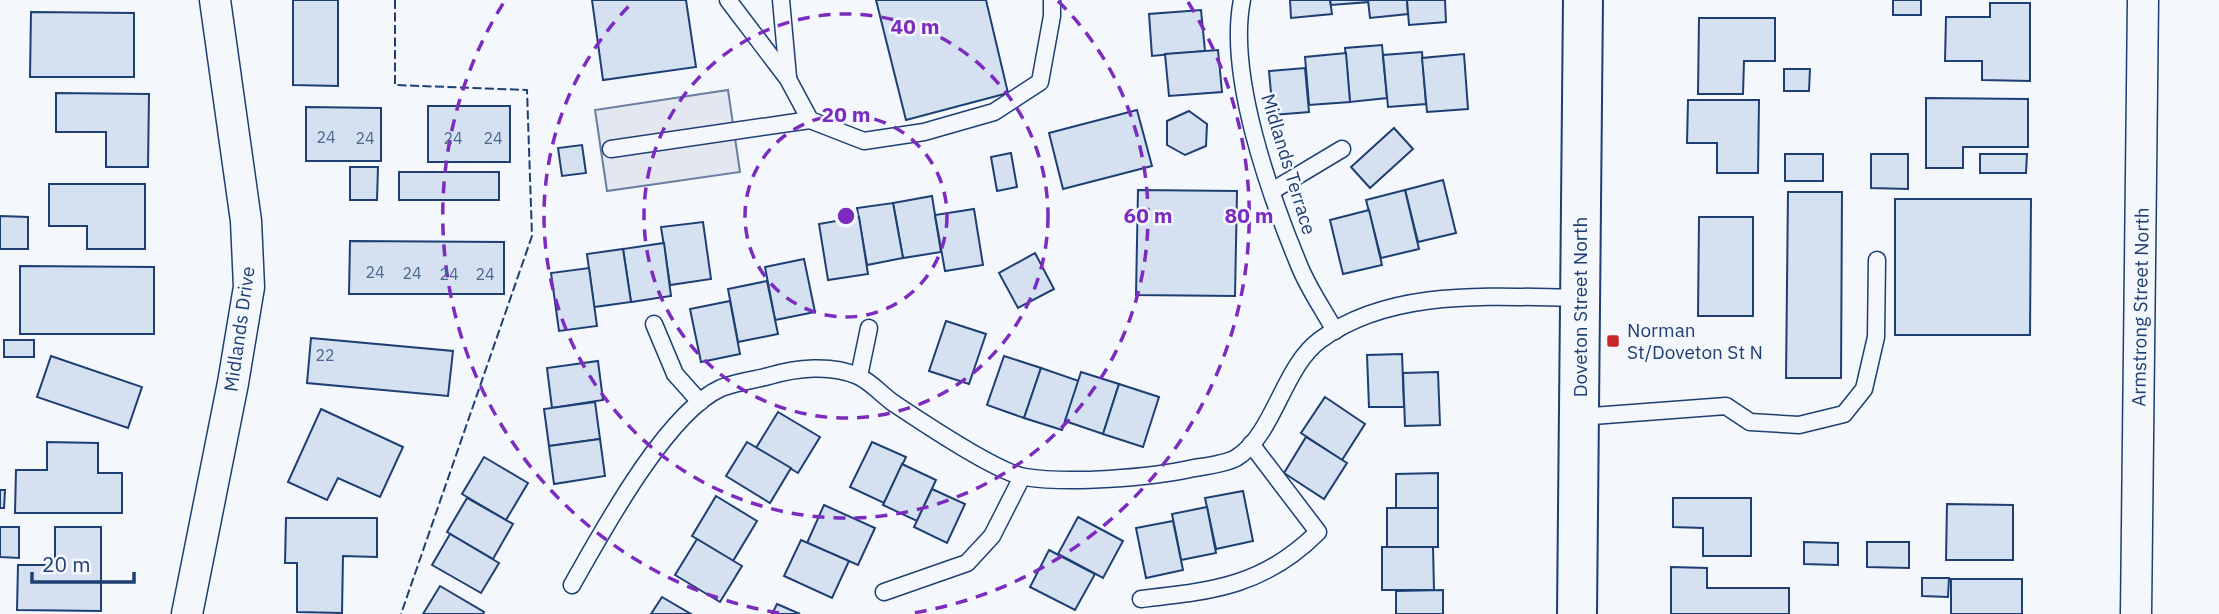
<svg xmlns="http://www.w3.org/2000/svg" width="2219" height="614" viewBox="0 0 2219 614" font-family="'IBM Plex Sans',sans-serif">
<style>
.parking{fill:#e3e8f0;stroke:#687fa3;stroke-width:2}
.building{fill:#d5e0f0;stroke:#1d3f73;stroke-width:2}
.lines{fill:none;stroke-linecap:round;stroke-linejoin:round}
.service-casing{stroke:#1d3f73;stroke-width:19}
.minor-casing{stroke:#1d3f73;stroke-width:33}
.secondary-casing{stroke:#1d3f73;stroke-width:42}
.service{stroke:#f4f7fb;stroke-width:16}
.minor{stroke:#f4f7fb;stroke-width:30}
.secondary{stroke:#f4f7fb;stroke-width:38}
.fence{stroke:#1d3f73;stroke-width:2;stroke-dasharray:9 3.5;stroke-linecap:butt}
.ring{fill:none;stroke:#7b2cbf;stroke-width:3.5;stroke-dasharray:12 9}
.poi-dot{fill:#c62828;stroke:#f4f7fb;stroke-width:2.5}
.labels{text-anchor:middle;dominant-baseline:central;stroke-width:5;stroke-linejoin:round;paint-order:stroke}
.number-label{font-size:16px;fill:#4b6792}
.street-label{font-size:19px;fill:#1d3f73;stroke:#f4f7fb}
.poi-label{font-size:19px;fill:#1d3f73;stroke:#f4f7fb;text-anchor:start}
.centre{fill:#7b2cbf;stroke:#f4f7fb;stroke-width:3.5}
.ring-label{font-size:21px;text-anchor:middle;font-weight:bold;fill:#7b2cbf;stroke:#f4f7fb;stroke-width:5;stroke-linejoin:round;paint-order:stroke}
</style>
<rect width="100%" height="100%" fill="#f4f7fb"/>
<!-- parking -->
<path class="parking" d="M728,90L740,172L607,191L595,110Z"/>
<!-- building -->
<g class="building">
<path d="M293,0H338V86L293,85Z"/>
<path d="M592,0H686L696,67L603,80Z"/>
<path d="M876,0H986L1008,93L906,120Z"/>
<path d="M1290,0H1330L1332,14L1291,18Z"/>
<path d="M1330,0H1368L1369,2L1331,5Z"/>
<path d="M1368,0H1407L1408,14L1370,18Z"/>
<path d="M1407,0H1445L1446,22L1409,25Z"/>
<rect x="1893" y="0" width="28" height="15"/>
<path d="M1990,3H2030V81L1982,80V61H1945L1946,17H1990Z"/>
<path d="M1201,10L1205,51L1152,56L1149,14Z"/>
<path d="M31,12L134,13V77H30Z"/>
<path d="M1699,18H1775V61H1744L1743,94H1698Z"/>
<path d="M1382,45L1387,98L1350,102L1345,48Z"/>
<path d="M1218,50L1222,92L1169,96L1165,54Z"/>
<path d="M1422,52L1426,104L1388,107L1383,55Z"/>
<path d="M1346,53L1350,102L1309,105L1305,57Z"/>
<path d="M1464,54L1468,109L1427,112L1422,58Z"/>
<path d="M1305,68L1309,112L1273,115L1269,71Z"/>
<path d="M1784,69H1810L1809,91H1784Z"/>
<path d="M56,93L149,94L148,167H106V132H56Z"/>
<path d="M1926,98L2028,99V147H1963V168H1926Z"/>
<path d="M1688,100H1759L1758,173H1717V143H1687Z"/>
<rect x="428" y="106" width="82" height="56"/>
<path d="M306,107L381,108V161H306Z"/>
<path d="M1137,110L1152,166L1063,189L1049,133Z"/>
<path d="M1189,111L1207,124L1206,146L1185,155L1167,145V121Z"/>
<path d="M1394,128L1413,149L1370,188L1351,167Z"/>
<path d="M582,145L586,173L562,176L558,148Z"/>
<path d="M1011,153L1017,187L997,191L991,157Z"/>
<rect x="1785" y="154" width="38" height="27"/>
<path d="M1871,154H1908V189L1871,188Z"/>
<path d="M1980,154H2027L2026,173H1980Z"/>
<path d="M350,167H378L377,200H350Z"/>
<rect x="399" y="172" width="100" height="28"/>
<path d="M1443,180L1456,233L1418,242L1405,190Z"/>
<path d="M49,184H145V249H87V226H49Z"/>
<path d="M1138,190L1237,191L1235,296L1136,295Z"/>
<path d="M1405,190L1419,249L1381,258L1366,200Z"/>
<path d="M1788,192H1842L1841,378H1786Z"/>
<path d="M932,196L941,252L903,258L893,203Z"/>
<path d="M1895,199H2031L2030,335H1895Z"/>
<path d="M893,203L903,258L867,265L857,208Z"/>
<path d="M974,209L983,265L945,271L935,215Z"/>
<path d="M1369,210L1382,265L1343,274L1330,220Z"/>
<path d="M0,216L28,217V249H0Z"/>
<path d="M859,217L868,274L828,280L819,224Z"/>
<path d="M1699,217H1753V316H1698Z"/>
<path d="M703,222L711,279L670,285L661,227Z"/>
<path d="M350,241L504,242V294H349Z"/>
<path d="M664,243L671,296L631,302L623,249Z"/>
<path d="M623,249L631,302L594,307L587,254Z"/>
<path d="M1035,253L1054,289L1018,308L999,273Z"/>
<path d="M804,259L815,312L775,320L765,267Z"/>
<path d="M20,266L154,267V334H20Z"/>
<path d="M589,268L597,326L559,331L551,273Z"/>
<path d="M767,281L778,334L738,342L728,289Z"/>
<path d="M730,301L740,354L701,362L690,309Z"/>
<path d="M946,321L986,334L969,384L929,371Z"/>
<path d="M311,338L453,351L448,396L307,383Z"/>
<rect x="4" y="340" width="30" height="17"/>
<path d="M1402,354L1404,407H1369L1367,355Z"/>
<path d="M51,356L142,387L128,428L37,397Z"/>
<path d="M1004,356L1041,368L1024,418L987,405Z"/>
<path d="M598,361L603,400L552,408L547,368Z"/>
<path d="M1041,368L1079,381L1062,430L1024,418Z"/>
<path d="M1081,372L1119,384L1103,434L1065,421Z"/>
<path d="M1438,372L1440,425L1405,426L1403,373Z"/>
<path d="M1119,384L1159,397L1143,447L1103,434Z"/>
<path d="M1325,397L1365,424L1342,460L1301,433Z"/>
<path d="M595,402L600,439L549,446L544,409Z"/>
<path d="M321,409L403,447L380,497L338,478L327,500L288,482Z"/>
<path d="M778,412L820,437L798,473L756,448Z"/>
<path d="M1306,437L1347,463L1324,499L1284,473Z"/>
<path d="M600,439L605,476L554,484L549,446Z"/>
<path d="M47,442L98,443V473H122V513H15L16,470H47Z"/>
<path d="M747,442L791,468L770,503L726,476Z"/>
<path d="M872,442L906,457L884,503L850,487Z"/>
<path d="M484,457L528,483L506,520L462,494Z"/>
<path d="M902,464L936,480L917,521L883,505Z"/>
<path d="M1438,473V508H1396V474Z"/>
<path d="M932,489L965,504L947,543L914,527Z"/>
<path d="M0,490H5L4,508H0Z"/>
<path d="M1243,491L1253,541L1216,549L1205,498Z"/>
<path d="M716,496L757,521L733,561L692,536Z"/>
<path d="M467,498L513,524L493,559L447,532Z"/>
<path d="M1673,498H1751V556H1703V528L1673,527Z"/>
<path d="M1947,504L2013,505V560H1946Z"/>
<path d="M824,505L875,528L858,565L807,543Z"/>
<path d="M1207,507L1216,553L1181,560L1172,514Z"/>
<rect x="1387" y="508" width="51" height="39"/>
<path d="M1078,517L1123,541L1103,578L1058,554Z"/>
<path d="M286,518H377V557L343,556L342,613L297,612V563H285Z"/>
<path d="M1173,521L1183,570L1146,578L1136,528Z"/>
<path d="M0,527H19V558L0,557Z"/>
<path d="M55,527H101V611L17,610L18,565H55Z"/>
<path d="M450,534L499,563L481,593L432,565Z"/>
<path d="M697,539L742,566L720,602L675,575Z"/>
<path d="M801,540L849,561L832,598L784,576Z"/>
<path d="M1804,542L1838,543V565L1804,564Z"/>
<path d="M1867,542H1909V568L1867,567Z"/>
<path d="M1382,547H1433L1434,590H1382Z"/>
<path d="M1049,550L1095,574L1075,610L1030,587Z"/>
<path d="M1671,567L1707,568V588H1789V614H1671Z"/>
<path d="M1922,578H1949L1948,597L1922,596Z"/>
<rect x="1951" y="579" width="71" height="35"/>
<path d="M440,586L484,612L483,614H423Z"/>
<path d="M1443,590V614H1396V591Z"/>
<path d="M662,597L691,614H651Z"/>
<path d="M777,604L800,614H772Z"/>
</g>
<g class="lines">
<!-- service casing -->
<g class="service-casing">
<g id="service">
<path d="M728,0L788,79L810,120L864,141L924,132L994,112L1040,82L1052,16V0"/>
<path d="M781,0L788,77"/>
<path d="M1242,0C1227,75 1270,195 1299,265C1308,288 1323,309 1335,331"/>
<path d="M611,149L810,120"/>
<path d="M1272,191L1342,149"/>
<path d="M654,324L675,374L700,402"/>
<path d="M859,376L869,328"/>
<path d="M1579,417L1726,406L1750,422L1799,425L1844,414L1864,389L1876,337L1877,260"/>
<path d="M572,585C602,532 666,413 721,388C736,382 754,380 769,376C796,368 831,364 858,376C871,382 881,394 892,402C919,420 996,472 1025,477C1068,484 1151,478 1194,468C1207,466 1225,464 1236,458C1274,435 1283,367 1320,340C1392,287 1495,297 1580,298"/>
<path d="M884,592L967,563L992,536L1022,477"/>
<path d="M1141,599C1213,591 1264,586 1318,532L1251,444"/>
</g>
</g>
<!-- minor casing -->
<g class="minor-casing">
<g id="minor">
<path d="M187,614L233,383L249,287L246,221L215,0"/>
<path d="M2136,614L2143,0"/>
</g>
</g>
<!-- secondary casing -->
<g class="secondary-casing">
<path id="secondary" d="M1577,614L1583,0"/>
</g>
<!-- service -->
<use href="#service" class="service"/>
<!-- minor -->
<use href="#minor" class="minor"/>
<!-- secondary -->
<use href="#secondary" class="secondary"/>
<!-- fence -->
<path class="fence" d="M395,0V85L527,90L532,236L401,614"/>
</g>
<!-- distance rings -->
<g class="ring">
<circle cx="846" cy="216" r="101"/>
<circle cx="846" cy="216" r="202"/>
<path d="M1058 1A302 302 0 1 1 634 1"/>
<path d="M779 613A403 403 0 0 1 504 2M1188 2A403 403 0 0 1 913 613"/>
</g>
<!-- markers -->
<rect class="poi-dot" x="1606" y="334" width="14" height="14" rx="3.5"/>
<g class="labels">
<!-- number labels -->
<g class="number-label">
<text x="326" y="137">24</text>
<text x="365" y="138">24</text>
<text x="453" y="138">24</text>
<text x="493" y="138">24</text>
<text x="375" y="272">24</text>
<text x="412" y="273">24</text>
<text x="449" y="274">24</text>
<text x="485" y="274">24</text>
<text x="325" y="355">22</text>
</g>
<!-- street labels -->
<g class="street-label">
<text transform="translate(1289 164) rotate(73)">Midlands Terrace</text>
<text transform="translate(1580 307) rotate(-90)">Doveton Street North</text>
<text transform="translate(2140 307) rotate(-89)">Armstrong Street North</text>
<text transform="translate(239 329) rotate(-82)">Midlands Drive</text>
</g>
<!-- poi labels -->
<g class="poi-label">
<text x="1627" y="330">Norman<tspan x="1627" dy="22">St/Doveton St N</tspan></text>
</g>
</g>
<circle cx="846" cy="216" r="10" class="centre"/>
<g class="ring-label">
<text x="915" y="34">40 m</text>
<text x="846" y="122">20 m</text>
<text x="1148" y="223">60 m</text>
<text x="1249" y="223">80 m</text>
</g>
<!-- scale -->
<path d="M32 572v10h102v-10" fill="none" stroke="#1d3f73" stroke-width="3.5"/>
<text x="42" y="572" font-size="21" fill="#1d3f73" stroke="#f4f7fb" stroke-width="5" paint-order="stroke">20 m</text>
</svg>
